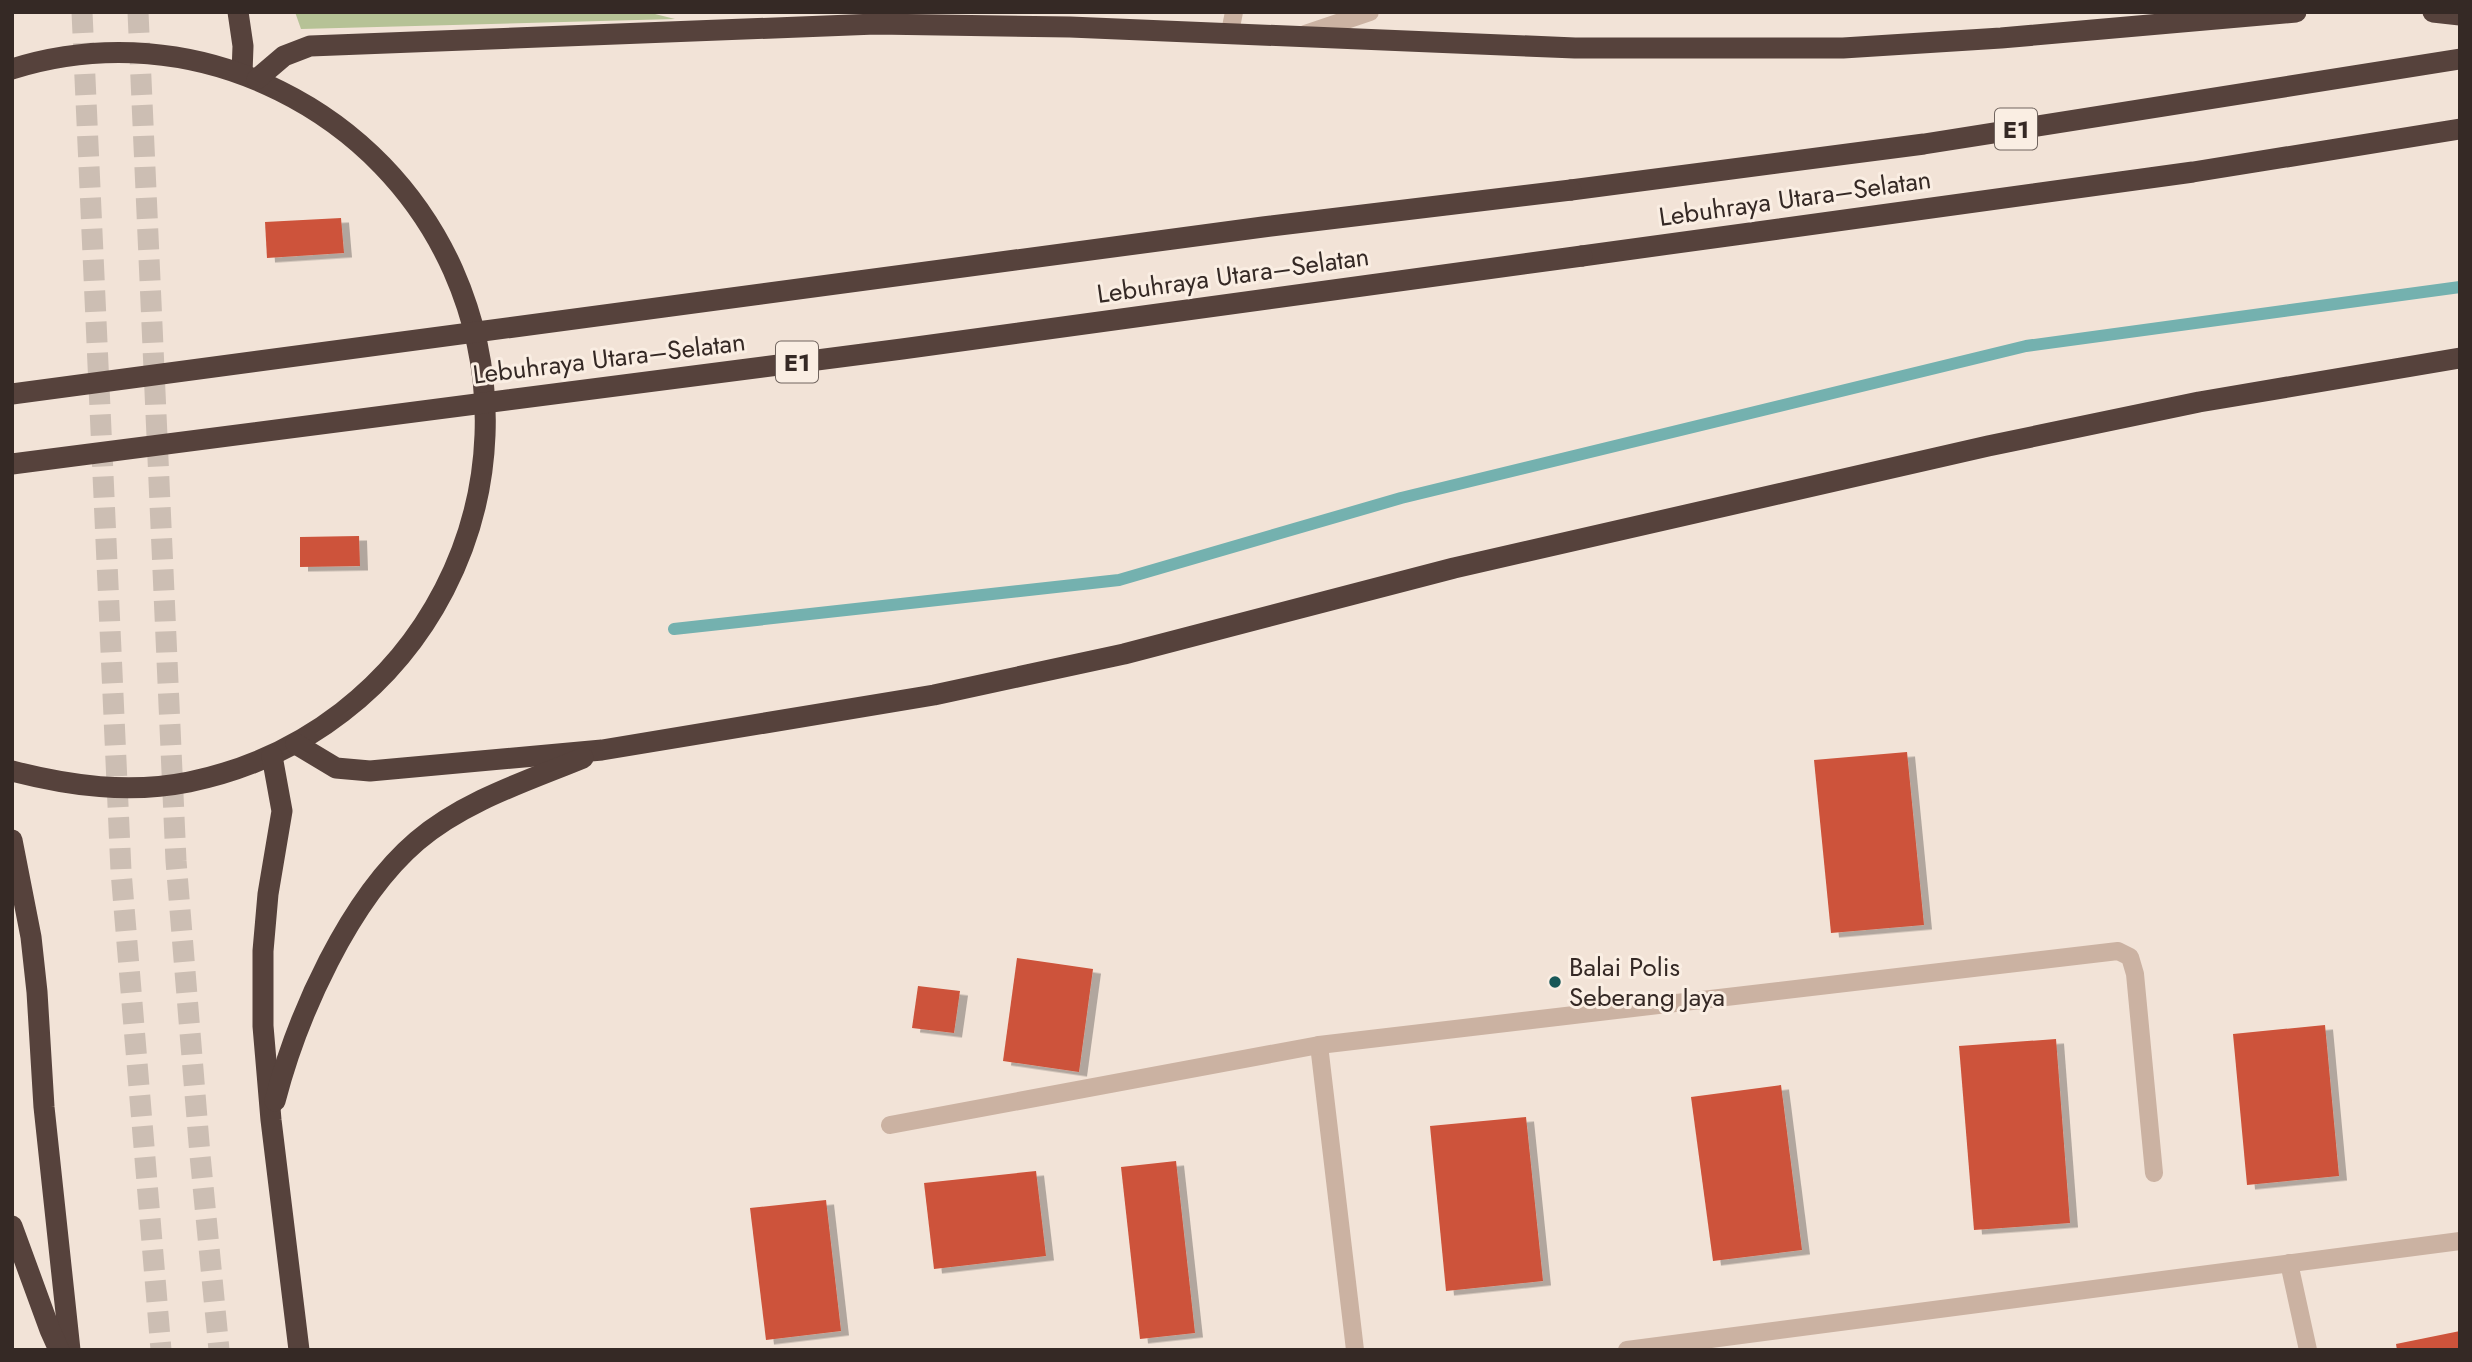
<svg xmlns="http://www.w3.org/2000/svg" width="2472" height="1362" viewBox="0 0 2472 1362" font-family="Jost,sans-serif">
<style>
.green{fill:#b6c296}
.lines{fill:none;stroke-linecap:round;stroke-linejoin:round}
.stream{stroke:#74b1af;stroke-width:12}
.building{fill:#cd533a;filter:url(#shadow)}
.motorway-tunnel{stroke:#ccbeb3;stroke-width:21;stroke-dasharray:21 10;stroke-linecap:butt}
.service{stroke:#cbb2a2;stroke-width:18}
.minor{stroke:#cbb2a2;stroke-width:18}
.motorway{stroke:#56423c;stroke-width:21}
.motorway-bridge{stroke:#56423c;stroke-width:21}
.poi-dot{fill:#195858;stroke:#faeee3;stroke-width:2.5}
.labels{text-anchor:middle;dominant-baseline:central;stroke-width:6;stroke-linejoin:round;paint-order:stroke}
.shield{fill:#faeee3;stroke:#70645e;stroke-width:2}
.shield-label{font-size:24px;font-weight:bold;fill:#352925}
.street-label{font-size:26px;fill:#352925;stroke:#faeee3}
.poi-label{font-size:26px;fill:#352925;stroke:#faeee3;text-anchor:start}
</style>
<defs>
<filter id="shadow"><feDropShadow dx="8" dy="4.5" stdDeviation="0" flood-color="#0004"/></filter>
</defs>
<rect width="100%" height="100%" fill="#f2e3d7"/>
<!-- green -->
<path class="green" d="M295,12H647L675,19L301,29Z"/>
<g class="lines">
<!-- stream -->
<path class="stream" d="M674,629L1119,580L1401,498L2026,346L2460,287"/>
</g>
<!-- building -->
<g class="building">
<path d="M341,218L344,253L267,258L265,222Z"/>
<path d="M359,536L360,566L300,567V537Z"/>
<path d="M1907,752L1924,925L1831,933L1814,760Z"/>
<path d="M1017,958L1093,969L1079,1072L1003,1061Z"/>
<path d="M918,986L960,991L954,1033L912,1028Z"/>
<path d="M2325,1025L2339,1176L2247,1185L2233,1034Z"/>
<path d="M2056,1039L2070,1223L1974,1230L1959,1046Z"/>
<path d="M1781,1085L1802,1250L1713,1261L1691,1097Z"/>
<path d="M1526,1117L1543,1281L1446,1291L1430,1126Z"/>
<path d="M1176,1161L1195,1333L1140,1339L1121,1167Z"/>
<path d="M1036,1171L1046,1256L934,1269L924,1183Z"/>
<path d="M826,1200L841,1331L766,1340L750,1208Z"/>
<path d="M2460,1331V1350H2397L2396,1344Z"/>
</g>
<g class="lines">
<!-- motorway-tunnel -->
<g class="motorway-tunnel">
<path d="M82,12L121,871L161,1350"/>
<path d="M138,12L176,861L200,1155L219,1350"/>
</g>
<!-- service -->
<g class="service">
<path d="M1230,32L1234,12"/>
<path d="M1319,1045L1355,1350"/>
<path d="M890,1125L1319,1045L2118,951L2130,957L2135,974L2154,1173"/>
</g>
<!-- minor -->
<g class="minor">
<path d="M1305,34L1370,12"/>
<path d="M2289,1263L2308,1350"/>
<path d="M1627,1350L2460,1241"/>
</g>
<!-- motorway -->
<g class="motorway">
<path d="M238,12L243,46L242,73"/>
<path d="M2433,12L2460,15"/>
<path d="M12,69C101,41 197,49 280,91C357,129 418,192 453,270C549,487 422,734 189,782C129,794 71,786 12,771"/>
<path d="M257,79L284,56L310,46L876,24L1070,27L1575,48H1843L2001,38L2296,12"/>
<path d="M1571,190L1924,144L2460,59"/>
<path d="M1582,256L2193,172L2460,129"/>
<path d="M296,744L336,768L370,771L602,750L934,695L1124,654L1454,568L1988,446L2199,402L2460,358"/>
<path d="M272,756L282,811L268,894L263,951V1026L271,1120L299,1350"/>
<path d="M12,840L31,937L37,992L44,1107L70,1350"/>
<path d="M275,1101C297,1016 349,899 417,841C464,801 527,781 583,758"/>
<path d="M12,1226L50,1330L59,1350"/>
</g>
<!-- motorway-bridge -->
<g class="motorway-bridge">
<path d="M12,394L1263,227L1571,190"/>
<path d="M12,464L902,349L1582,256"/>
</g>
</g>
<!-- markers -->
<circle class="poi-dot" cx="1555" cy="982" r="7"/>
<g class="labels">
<!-- shield labels -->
<g class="shield">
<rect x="1995" y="108.5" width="42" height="41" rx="5"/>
<rect x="776" y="341.5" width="42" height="41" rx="5"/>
</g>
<g class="shield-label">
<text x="2016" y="129">E1</text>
<text x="797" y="362">E1</text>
</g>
<!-- street labels -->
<g class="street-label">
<text transform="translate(1795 198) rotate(-8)">Lebuhraya Utara–Selatan</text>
<text transform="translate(1233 275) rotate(-8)">Lebuhraya Utara–Selatan</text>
<text transform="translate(609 358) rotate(-7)">Lebuhraya Utara–Selatan</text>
</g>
<!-- poi labels -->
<g class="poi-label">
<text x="1569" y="967">Balai Polis<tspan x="1569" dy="30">Seberang Jaya</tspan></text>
</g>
</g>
<!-- border -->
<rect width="2472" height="1362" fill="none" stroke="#352925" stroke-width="28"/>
</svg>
